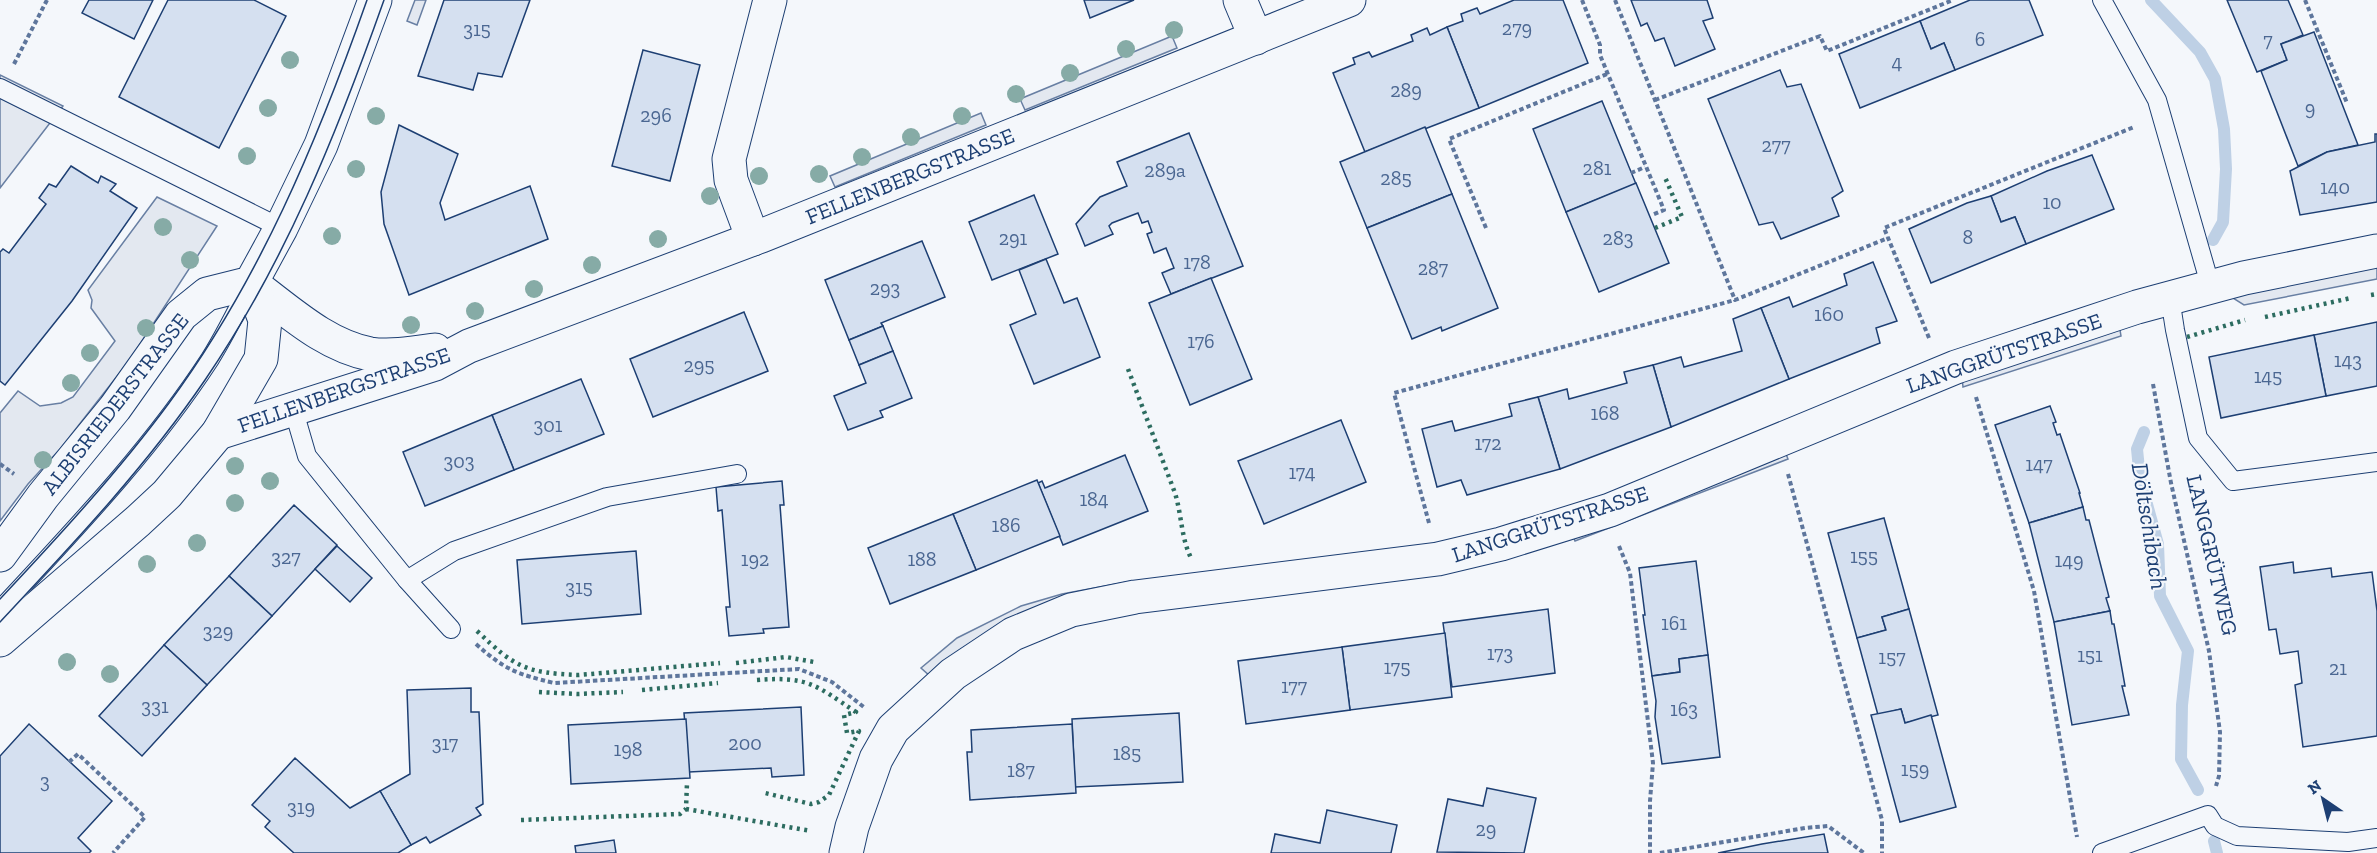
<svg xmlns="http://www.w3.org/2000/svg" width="2377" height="853" viewBox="0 0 2377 853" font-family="'Zilla Slab',serif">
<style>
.parking{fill:#e3e8f0;stroke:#687fa3;stroke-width:1.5}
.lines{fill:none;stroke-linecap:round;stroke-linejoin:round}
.stream{stroke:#bed0e5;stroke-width:12}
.building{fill:#d5e0f0;stroke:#1d3f73;stroke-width:1.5}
.service-casing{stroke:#1d3f73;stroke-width:20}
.minor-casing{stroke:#1d3f73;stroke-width:35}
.secondary-casing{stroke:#1d3f73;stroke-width:35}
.path{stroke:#5e769c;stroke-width:4;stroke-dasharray:4.5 3;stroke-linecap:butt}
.service{stroke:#f4f7fb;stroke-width:18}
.minor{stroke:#f4f7fb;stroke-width:33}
.secondary{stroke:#f4f7fb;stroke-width:33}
.tram{stroke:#1d3f73;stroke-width:1.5}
.hedge{stroke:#2c6c60;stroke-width:4.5;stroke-dasharray:3 4.5;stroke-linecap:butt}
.tree{fill:#86aba6}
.labels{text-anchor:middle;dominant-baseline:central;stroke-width:4.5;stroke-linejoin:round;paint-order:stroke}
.number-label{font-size:20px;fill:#4b6792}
.street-label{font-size:22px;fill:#1d3f73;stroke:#f4f7fb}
.water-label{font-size:24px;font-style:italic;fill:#1d3f73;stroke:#f4f7fb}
</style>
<rect width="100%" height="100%" fill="#f4f7fb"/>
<!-- parking -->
<g class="parking">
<path d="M415,0H426L417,25L407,21Z"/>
<path d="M1172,36L1177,48L1025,110L1020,99Z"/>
<path d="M0,75L63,106L0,188Z"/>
<path d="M981,113L986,125L835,187L830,176Z"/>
<path d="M157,197L217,226L129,361L60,449L28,484L0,521V413L18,391L40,406L61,403L73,397L115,341L91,308L92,300L88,290Z"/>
<path d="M2377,267V279L2244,305L2228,295Z"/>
<path d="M2119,324L2121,336L1963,387L1962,377Z"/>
<path d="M1784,449L1788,459L1575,541L1571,531Z"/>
<path d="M1132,581L930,676L921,668L957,638L1021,606L1062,594Z"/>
</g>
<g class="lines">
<!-- stream -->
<g class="stream">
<path d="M2151,0L2200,52L2215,79L2224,129L2226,169L2223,222L2213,240"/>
<path d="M2144,432L2137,449L2140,479L2158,544L2160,596L2188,651L2182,705L2181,759L2198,790"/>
<path d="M2214,841L2217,853"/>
</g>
</g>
<!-- building -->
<g class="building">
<path d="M89,0H153L134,39L82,13Z"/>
<path d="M168,0H254L286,16L219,148L119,97Z"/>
<path d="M444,0H530L502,77L478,73L473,90L418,76Z"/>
<path d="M1084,0H1134L1090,18Z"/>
<path d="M1514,0H1563L1588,63L1479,108L1447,27L1463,21L1461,14L1477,8L1480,14Z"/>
<path d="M1631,0H1707L1713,18L1703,21L1715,49L1675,66L1664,38L1655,41L1647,23L1641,26Z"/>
<path d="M1970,0H2029L2043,35L1955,70L1944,43L1931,49L1920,21Z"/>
<path d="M2227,0H2288L2303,35L2281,44L2287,60L2257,72Z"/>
<path d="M1920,21L1931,49L1944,43L1955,70L1860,108L1839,54Z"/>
<path d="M1447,27L1479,108L1365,152L1333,73L1355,64L1353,58L1369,52L1372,57L1413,41L1411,35L1427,28L1430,35Z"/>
<path d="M2314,32L2358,145L2327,152L2298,166L2261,71L2287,60L2281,44Z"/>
<path d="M643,50L700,65L670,181L612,166Z"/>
<path d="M1780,70L1787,87L1801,84L1843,191L1832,198L1839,216L1781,239L1773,222L1759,225L1708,99Z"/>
<path d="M1602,101L1636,184L1566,212L1533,129Z"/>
<path d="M399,125L458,154L440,203L445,220L530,186L548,239L409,295L384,224L381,192Z"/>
<path d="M1425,127L1452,194L1367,228L1340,162Z"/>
<path d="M1189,133L1243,266L1171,294L1162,273L1174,268L1166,248L1154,253L1147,234L1152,232L1148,221L1142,223L1138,213L1112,223L1109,226L1113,234L1085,246L1076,224L1100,197L1127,186L1117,162Z"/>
<path d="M2375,134H2377V202L2300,215L2290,171L2327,152L2375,142Z"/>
<path d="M2092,155L2114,209L2026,244L2015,217L2001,222L1991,196L2047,171Z"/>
<path d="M71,166L98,183L101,176L116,184L110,191L137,208L72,301L5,385L0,381V252L3,249L9,253L46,204L39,198L49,184L56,187Z"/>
<path d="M1636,183L1669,263L1599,292L1566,212Z"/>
<path d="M1452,194L1498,308L1442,331L1441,327L1412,339L1367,228Z"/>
<path d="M1034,195L1058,254L992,280L969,222Z"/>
<path d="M1991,196L2001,222L2015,217L2026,244L1931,283L1909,229L1967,203Z"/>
<path d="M922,241L945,297L881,323L883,326L849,340L825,280Z"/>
<path d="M1046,259L1064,303L1077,298L1100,357L1034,384L1010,325L1036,314L1019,270Z"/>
<path d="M1873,262L1897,321L1876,328L1880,343L1789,379L1761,308L1789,297L1793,307L1847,285L1844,274Z"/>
<path d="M1211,278L1252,379L1190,405L1149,303Z"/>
<path d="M1761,308L1789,379L1671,427L1653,365L1681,357L1684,367L1742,351L1733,319Z"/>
<path d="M744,312L768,371L653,417L630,359Z"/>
<path d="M2377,322V386L2326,396L2314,335Z"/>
<path d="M883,326L893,351L859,365L849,340Z"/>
<path d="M2314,335L2326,396L2221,418L2209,357Z"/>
<path d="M893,351L912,398L880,411L883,417L848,430L834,396L866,383L859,365Z"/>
<path d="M1653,365L1671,427L1560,469L1538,397L1567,389L1569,399L1627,383L1624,372Z"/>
<path d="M581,379L604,434L514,470L492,415Z"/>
<path d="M1538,397L1560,469L1467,495L1461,480L1437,487L1422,429L1452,421L1455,431L1512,416L1509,404Z"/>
<path d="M2050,406L2056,422L2053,423L2057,435L2060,434L2080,493H2079L2083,507L2029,523L1995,425Z"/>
<path d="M492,415L514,470L425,506L403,452Z"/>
<path d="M1341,420L1366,482L1264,524L1238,461Z"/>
<path d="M1125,455L1148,511L1063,545L1038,483L1042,481L1045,488Z"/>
<path d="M1037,480L1060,536L976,570L953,514Z"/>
<path d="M782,481L784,505H780L789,627L763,629L764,633L729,636L726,607H730L722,510L718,511L716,487Z"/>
<path d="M294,505L337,545L272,616L229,576Z"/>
<path d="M2083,507L2086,520H2089L2109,597L2106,598L2110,611L2054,622L2029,523Z"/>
<path d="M953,514L976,570L890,604L868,548Z"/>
<path d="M1884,518L1909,609L1882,617L1886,630L1857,638L1828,533Z"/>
<path d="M337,546L372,578L350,602L315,569Z"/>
<path d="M636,551L641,614L522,624L517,560Z"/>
<path d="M1696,561L1708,655L1679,659L1680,672L1652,676L1643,615H1645L1639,568Z"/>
<path d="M2293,562L2294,573L2331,568L2332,577L2372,572L2377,611V736L2303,747L2295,685L2302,683L2298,651L2280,654L2276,629L2269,630L2260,567Z"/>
<path d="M229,576L272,616L207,685L164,645Z"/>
<path d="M1548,609L1555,673L1452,687L1443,623Z"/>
<path d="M1909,609L1938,715L1905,723L1901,709L1878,715L1857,638L1886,630L1882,617Z"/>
<path d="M2110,611L2112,624H2114L2125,686H2122L2129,715L2072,725L2054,622Z"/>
<path d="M1445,633L1452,697L1350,710L1342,647Z"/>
<path d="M164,645L207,685L142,756L99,716Z"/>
<path d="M1342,647L1350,710L1246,724L1238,661Z"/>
<path d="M1708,655L1720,757L1662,764L1655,717L1656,701L1652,676L1680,672L1679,659Z"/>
<path d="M471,688V712H479L483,804L476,808L481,815L430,843L426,837L411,845L380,791L410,774L407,690Z"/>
<path d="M801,707L804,775L772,777L771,768L689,772L684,713Z"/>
<path d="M1901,709L1905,723L1931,715L1956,807L1900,822L1871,715Z"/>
<path d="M1179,713L1183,782L1075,787L1072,719Z"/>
<path d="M686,719L690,778L571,784L568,725Z"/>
<path d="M29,724L112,801L78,838L91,851L89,853H0V756Z"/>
<path d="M1072,724L1076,793L970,800L967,752H972L971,730Z"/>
<path d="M295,758L350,808L380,791L411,845L398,853H294L265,827L270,821L252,805Z"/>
<path d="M1487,788L1536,798L1524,853L1437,852L1448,799L1483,806Z"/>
<path d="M1327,810L1397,825L1391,853H1271L1275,834L1320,843Z"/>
<path d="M1824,834L1828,853H1718L1762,844Z"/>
<path d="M614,840L616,853H576L575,846Z"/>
</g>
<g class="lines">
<!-- service casing -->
<g class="service-casing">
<g id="service">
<path d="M2102,0L2157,100L2211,288"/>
<path d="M0,88L281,228"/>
<path d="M2170,298L2175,330L2198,438L2233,481L2377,462"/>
<path d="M293,408L307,456L407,580L451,629"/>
<path d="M407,580L454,551L607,497L737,474"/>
<path d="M0,610C74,530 150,451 210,359C225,335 238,309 251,283"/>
<path d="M2102,853L2208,815L2215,826L2237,836L2348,842L2377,838"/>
</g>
</g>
<!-- minor casing -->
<g class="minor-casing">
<g id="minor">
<path d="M1240,0L1256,38"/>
<path d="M753,239L731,180L729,159L770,0"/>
<path d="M251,283C288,310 324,345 370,354C391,357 414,353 435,350"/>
<path d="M218,433L435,364L469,346L761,236L1349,0"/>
<path d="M846,853L852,827L876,759L893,729L953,674L1013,634L1071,610L1135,597L1438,559L1501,544L1610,510L1956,367L2137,307L2244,278L2377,251"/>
</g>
</g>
<!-- secondary casing -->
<g class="secondary-casing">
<g id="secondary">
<path d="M0,555L43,496L115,408L181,315L207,294L251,283L281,228L321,145L375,0"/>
<path d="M0,640L138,521L167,494L218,433L261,359L265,320L251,283"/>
</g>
</g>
<!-- path -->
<g class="path">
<path d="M1582,0L1600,45V55L1664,210L1652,215"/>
<path d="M1615,0L1735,300L1888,238"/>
<path d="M2305,0L2347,103"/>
<path d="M14,64L47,0"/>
<path d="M1655,100L1820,36L1827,51L1953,0"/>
<path d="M1631,173L1645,167"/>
<path d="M1486,228L1449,139L1607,74"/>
<path d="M1929,338L1884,228L2134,127"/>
<path d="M2153,384L2171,483L2209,651L2220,732L2219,776L2216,786"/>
<path d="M1976,397L2034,591L2077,837"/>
<path d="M0,464L14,474"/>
<path d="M1788,474L1882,820V853"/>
<path d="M1429,523L1394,393L1735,300"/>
<path d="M1619,546L1630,573L1653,763L1650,801V853"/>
<path d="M476,644C505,670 517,674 554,683L799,669L832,682L865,708"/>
<path d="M69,762L78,754L145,817L113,853"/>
<path d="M1660,853L1805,828L1828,826L1864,853"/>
</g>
<!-- service -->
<use href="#service" class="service"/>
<!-- minor -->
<use href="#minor" class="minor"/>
<!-- secondary -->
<use href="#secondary" class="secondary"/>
<!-- tram -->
<g class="tram">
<path d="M0,599C59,536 118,472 169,403C259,281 317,142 367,0"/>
<path d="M0,622C72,545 145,468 205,380C285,263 337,133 384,0"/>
</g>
<!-- hedge -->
<g class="hedge">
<path d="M1655,228L1682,217L1664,175"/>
<path d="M2371,295L2377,294"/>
<path d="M2265,317L2351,298"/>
<path d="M2187,337L2245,320"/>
<path d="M1128,369L1175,493C1182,516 1181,539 1192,560"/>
<path d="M477,631C515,667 525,673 579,675L720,663"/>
<path d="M736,663L786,657L814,662"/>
<path d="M757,680C809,676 815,685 856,712L844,715L847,733L859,731L829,795L819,802L811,804L765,793"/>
<path d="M642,690L718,683"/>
<path d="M539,692L577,694L623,692"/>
<path d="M686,809L811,831"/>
<path d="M521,820L680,814L686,809L687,783"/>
</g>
</g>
<!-- trees -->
<g class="tree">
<circle cx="1174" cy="30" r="9"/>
<circle cx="1126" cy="49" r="9"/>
<circle cx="290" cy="60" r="9"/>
<circle cx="1070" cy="73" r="9"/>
<circle cx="1016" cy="94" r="9"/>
<circle cx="268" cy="108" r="9"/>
<circle cx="376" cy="116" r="9"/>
<circle cx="962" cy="116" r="9"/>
<circle cx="911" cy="137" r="9"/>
<circle cx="247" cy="156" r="9"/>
<circle cx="862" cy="157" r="9"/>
<circle cx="356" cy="169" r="9"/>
<circle cx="819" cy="174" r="9"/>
<circle cx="759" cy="176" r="9"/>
<circle cx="710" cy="196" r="9"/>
<circle cx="163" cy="227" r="9"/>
<circle cx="332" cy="236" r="9"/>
<circle cx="658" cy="239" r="9"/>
<circle cx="190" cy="260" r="9"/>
<circle cx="592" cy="265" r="9"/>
<circle cx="534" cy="289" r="9"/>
<circle cx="475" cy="311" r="9"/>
<circle cx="411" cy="325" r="9"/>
<circle cx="146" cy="328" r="9"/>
<circle cx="90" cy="353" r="9"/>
<circle cx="71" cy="383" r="9"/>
<circle cx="43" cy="460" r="9"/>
<circle cx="235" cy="466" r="9"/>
<circle cx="270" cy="481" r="9"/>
<circle cx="235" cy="503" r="9"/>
<circle cx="197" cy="543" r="9"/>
<circle cx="147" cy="564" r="9"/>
<circle cx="67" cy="662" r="9"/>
<circle cx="110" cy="674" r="9"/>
</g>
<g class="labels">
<!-- number labels -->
<g class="number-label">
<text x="1517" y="28">279</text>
<text x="477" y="29">315</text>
<text x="1980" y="39">6</text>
<text x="2268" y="40">7</text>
<text x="1897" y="62">4</text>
<text x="1406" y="90">289</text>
<text x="2310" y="108">9</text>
<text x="656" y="115">296</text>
<text x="1776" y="145">277</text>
<text x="1597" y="168">281</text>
<text x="1165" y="170">289a</text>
<text x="1396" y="178">285</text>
<text x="2335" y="187">140</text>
<text x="2052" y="202">10</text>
<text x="1968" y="237">8</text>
<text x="1013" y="238">291</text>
<text x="1618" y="238">283</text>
<text x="1197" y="262">178</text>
<text x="1433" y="268">287</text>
<text x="885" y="288">293</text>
<text x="1829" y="314">160</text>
<text x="1201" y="341">176</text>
<text x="2348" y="360">143</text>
<text x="699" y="365">295</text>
<text x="2268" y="376">145</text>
<text x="1605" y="413">168</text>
<text x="548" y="425">301</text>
<text x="1488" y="443">172</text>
<text x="459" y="461">303</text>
<text x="2039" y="464">147</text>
<text x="1302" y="472">174</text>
<text x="1094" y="499">184</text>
<text x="1006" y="525">186</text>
<text x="1864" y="556">155</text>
<text x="286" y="557">327</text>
<text x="755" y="559">192</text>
<text x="922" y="559">188</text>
<text x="2069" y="560">149</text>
<text x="579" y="587">315</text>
<text x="1674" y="623">161</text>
<text x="218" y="631">329</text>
<text x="1500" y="653">173</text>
<text x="2090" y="655">151</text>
<text x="1892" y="657">157</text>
<text x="1397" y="667">175</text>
<text x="2338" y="668">21</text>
<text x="1294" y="686">177</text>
<text x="155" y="706">331</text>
<text x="1684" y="709">163</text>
<text x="445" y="743">317</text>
<text x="745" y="743">200</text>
<text x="628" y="749">198</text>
<text x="1127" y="753">185</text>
<text x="1915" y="769">159</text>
<text x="1021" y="770">187</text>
<text x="45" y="781">3</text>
<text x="301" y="807">319</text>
<text x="1486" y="829">29</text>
</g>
<!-- street labels -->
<g class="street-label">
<text transform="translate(910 176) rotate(-22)">FELLENBERGSTRASSE</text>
<text transform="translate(2004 353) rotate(-19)">LANGGRÜTSTRASSE</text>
<text transform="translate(344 390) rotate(-19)">FELLENBERGSTRASSE</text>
<text transform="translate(115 404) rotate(-52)">ALBISRIEDERSTRASSE</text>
<text transform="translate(1550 524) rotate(-18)">LANGGRÜTSTRASSE</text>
<text transform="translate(2212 555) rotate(77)">LANGGRÜTWEG</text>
</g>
<!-- water labels -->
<g class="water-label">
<text transform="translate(2150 526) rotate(81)">Döltschibach</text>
</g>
</g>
<!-- north arrow -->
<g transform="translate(2323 799) rotate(325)" stroke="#f4f7fb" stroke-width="4.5" paint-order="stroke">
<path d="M0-4.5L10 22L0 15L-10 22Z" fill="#1d3f73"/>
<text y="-9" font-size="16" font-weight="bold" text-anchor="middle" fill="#1d3f73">N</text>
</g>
</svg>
